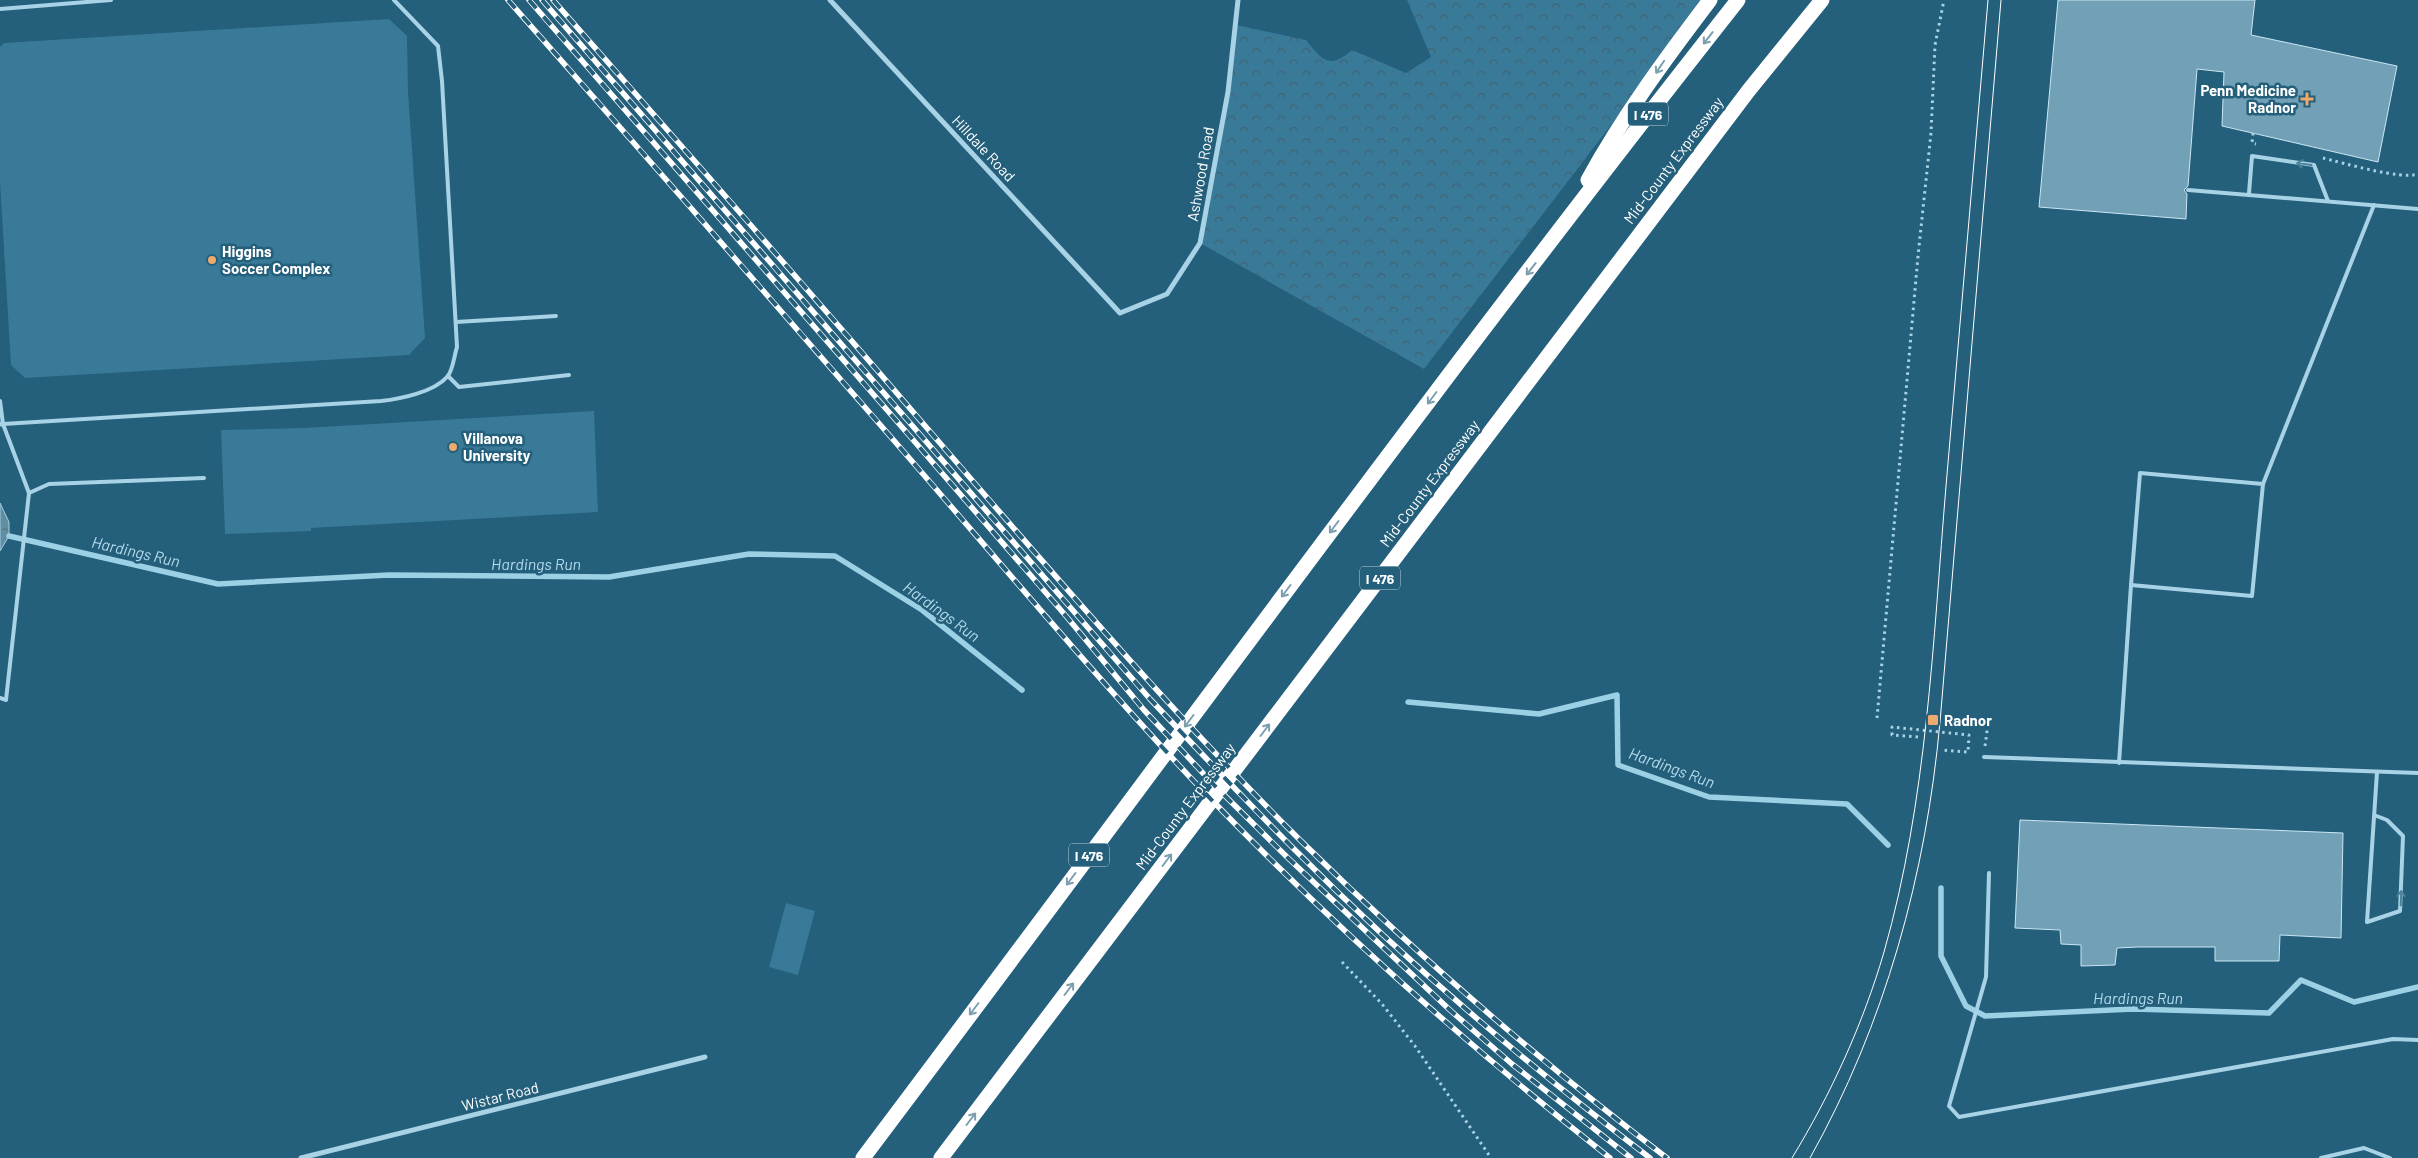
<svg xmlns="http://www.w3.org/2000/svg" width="2418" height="1158" viewBox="0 0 2418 1158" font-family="Barlow,sans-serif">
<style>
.forest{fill:url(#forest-crowns)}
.garden{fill:#387a98}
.water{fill:url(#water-ripples);stroke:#9cd0e5}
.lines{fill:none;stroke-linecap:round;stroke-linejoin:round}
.stream{stroke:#9cd0e5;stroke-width:5.5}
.building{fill:#71a0b7;stroke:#cae7f4}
.path{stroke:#a8d2e5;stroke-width:3;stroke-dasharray:2.5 4;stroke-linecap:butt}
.lane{stroke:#a8d2e5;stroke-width:4}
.street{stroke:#a8d2e5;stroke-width:5}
.highway{stroke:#fff;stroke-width:15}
.tram{stroke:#fff;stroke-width:1}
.rail-casing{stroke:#fff;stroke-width:5.5}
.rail{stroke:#245f7b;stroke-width:4;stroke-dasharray:11;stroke-linecap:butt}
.oneway{stroke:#7c9fb0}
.oneway2{stroke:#4c829b}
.poi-dot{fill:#eea96c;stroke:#245f7b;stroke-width:2}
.labels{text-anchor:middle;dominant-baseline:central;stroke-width:5;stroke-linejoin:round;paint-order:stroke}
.shield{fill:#245f7b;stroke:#bdcfd7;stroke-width:1}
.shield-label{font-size:14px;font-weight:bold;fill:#fff}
.poi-label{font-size:15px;font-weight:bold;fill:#fff;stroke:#245f7b;text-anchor:start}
.street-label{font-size:15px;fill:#fff;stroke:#245f7b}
.water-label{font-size:16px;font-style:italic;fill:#b3dbec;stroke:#245f7b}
</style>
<defs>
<pattern id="forest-crowns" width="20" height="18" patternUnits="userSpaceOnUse" patternTransform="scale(1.25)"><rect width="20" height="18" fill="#387a98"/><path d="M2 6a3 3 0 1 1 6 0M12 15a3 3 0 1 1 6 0" fill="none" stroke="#426372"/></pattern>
<pattern id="water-ripples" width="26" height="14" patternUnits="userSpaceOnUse" patternTransform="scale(1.25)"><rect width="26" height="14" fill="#638da0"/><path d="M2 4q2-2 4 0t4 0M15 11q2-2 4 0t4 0" fill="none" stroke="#5a737e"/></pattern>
</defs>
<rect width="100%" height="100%" fill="#245f7b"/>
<!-- forest -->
<path class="forest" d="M1407,0H1707L1424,369L1200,243L1227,92L1236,25L1306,40C1322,60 1329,70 1352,50L1406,73L1431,57Z"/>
<!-- garden -->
<g class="garden">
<path d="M389,19L407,36L408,92L425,338L409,355L25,378L11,365L0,182V47L4,43Z"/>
<path d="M594,411L598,512L311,528V531L225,534L221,430L304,428Z"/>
<path d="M786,903L815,911L798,975L769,967Z"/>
</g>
<!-- water -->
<path class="water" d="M0,503L9,522V536L0,551Z"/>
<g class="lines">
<!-- stream -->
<g class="stream">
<path d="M9,536L218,584L389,575L609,577L749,554L835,556L922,610L1022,690"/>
<path d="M1408,702L1539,714L1617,695L1618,765L1709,797L1847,804L1888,845"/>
<path d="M1941,888V956L1966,1006L1985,1016L2133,1009L2269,1013L2301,980L2354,1002L2418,987"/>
</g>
</g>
<!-- building -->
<g class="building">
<path d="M2058,0H2255L2251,35L2397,66L2378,162L2222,126L2224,72L2197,69L2188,186L2184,190L2187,194L2186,219L2039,207Z"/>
<path d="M2020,820L2343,833L2341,938L2280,935L2279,961H2215V947H2138L2117,948L2115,965L2081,966V945L2061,944L2060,930L2015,928Z"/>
</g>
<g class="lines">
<!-- path -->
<g class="path">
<path d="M2253,133L2252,143L2256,144"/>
<path d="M2323,158C2343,163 2402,180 2418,174"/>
<path d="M1877,718L1918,256L1931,133L1935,45L1944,0"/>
<path d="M1918,737L1892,735V727L1969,735L1968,752L1942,750"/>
<path d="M1985,746L1988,724"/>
<path d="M1342,962L1382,1004L1415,1046L1491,1158"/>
</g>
<!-- lane -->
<g class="lane">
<path d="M0,9L111,0"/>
<path d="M2188,190L2418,209"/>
<path d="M2249,193L2252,156L2314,165L2328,201"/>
<path d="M456,322L556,316"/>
<path d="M448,376L459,387L569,375"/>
<path d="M0,401L3,424L29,493L6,700L0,698"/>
<path d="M3,424L381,401C400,399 434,392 447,377C453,371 454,356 457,347L442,81L438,46L394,0"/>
<path d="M2263,484L2140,473L2131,585L2252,596L2263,484L2374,205"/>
<path d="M29,493L49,484L204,478"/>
<path d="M1984,757L2418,773"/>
<path d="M2119,763L2131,585"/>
<path d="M2374,815L2387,820L2403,836L2400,911L2367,922L2377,772"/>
<path d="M1989,873L1986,977L1949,1106L1959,1117L2393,1039L2418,1040"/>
<path d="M2321,1158L2364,1148L2390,1158"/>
</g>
<!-- street -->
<g class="street">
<path d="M830,0L1120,313L1167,294L1200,243L1228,92L1238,0"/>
<path d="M0,424H3"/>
<path d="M301,1158L705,1057"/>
</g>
<!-- highway -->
<g class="highway">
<path d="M1588,180C1623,116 1666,58 1710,0"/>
<path d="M863,1158C1154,772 1438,380 1738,0"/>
<path d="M941,1158L1749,90L1822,0"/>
</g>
<!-- tram -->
<g class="tram">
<path d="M1792,1158C1831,1094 1863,1024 1884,952C1927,801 1933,642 1946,486C1960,324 1974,162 1988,0"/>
<path d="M1810,1158C1885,1024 1926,875 1940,722L2001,0"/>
</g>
<!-- rail casing -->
<g class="rail-casing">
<g id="rail">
<path d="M508,0C636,145 763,290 890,436C994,555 1095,677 1204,792C1330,923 1467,1045 1610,1158"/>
<path d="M529,0L908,434L1066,616L1144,710L1215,786L1288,858L1451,1011L1512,1064L1631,1158"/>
<path d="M542,0L1150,699C1197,749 1245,800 1294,849C1404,960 1525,1063 1650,1158"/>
<path d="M553,0C676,140 799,279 920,420C1044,563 1166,707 1300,840C1415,953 1538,1060 1667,1158"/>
</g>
</g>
<!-- rail -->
<use href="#rail" class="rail"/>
</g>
<!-- one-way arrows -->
<defs><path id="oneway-shaft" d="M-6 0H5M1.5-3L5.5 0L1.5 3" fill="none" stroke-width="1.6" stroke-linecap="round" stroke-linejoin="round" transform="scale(1.25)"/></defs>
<g class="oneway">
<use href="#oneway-shaft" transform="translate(1708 38) rotate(128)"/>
<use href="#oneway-shaft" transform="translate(1660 67) rotate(124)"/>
<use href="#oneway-shaft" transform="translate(1531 269) rotate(128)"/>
<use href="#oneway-shaft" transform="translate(1432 398) rotate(127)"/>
<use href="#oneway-shaft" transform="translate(1334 527) rotate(127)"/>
<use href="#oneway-shaft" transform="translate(1286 591) rotate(127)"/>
<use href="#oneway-shaft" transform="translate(1189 721) rotate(127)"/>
<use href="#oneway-shaft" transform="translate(1265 730) rotate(-53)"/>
<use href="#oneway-shaft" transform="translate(1167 860) rotate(-53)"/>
<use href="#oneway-shaft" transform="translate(1071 879) rotate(127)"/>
<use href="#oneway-shaft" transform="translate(1069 989) rotate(-53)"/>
<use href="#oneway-shaft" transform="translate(974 1009) rotate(127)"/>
<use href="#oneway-shaft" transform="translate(971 1119) rotate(-53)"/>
</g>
<g class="oneway2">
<use href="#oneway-shaft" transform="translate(2304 164) rotate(-172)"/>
<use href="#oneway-shaft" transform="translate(2401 898) rotate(-88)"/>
</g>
<!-- markers -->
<g class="poi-dot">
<path d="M2304.5 91.5h5v5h5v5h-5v5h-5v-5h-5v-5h5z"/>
<circle cx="212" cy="260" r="5"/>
<circle cx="453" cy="447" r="5"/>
<rect x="1927" y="714" width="12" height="12" rx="2.5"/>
</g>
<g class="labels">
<!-- shield labels -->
<g class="shield">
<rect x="1628" y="102.5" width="40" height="23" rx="4"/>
<rect x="1360" y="566.5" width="40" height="23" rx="4"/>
<rect x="1069" y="843.5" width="40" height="23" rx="4"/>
</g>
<g class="shield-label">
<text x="1648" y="114">I 476</text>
<text x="1380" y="578">I 476</text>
<text x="1089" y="855">I 476</text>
</g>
<!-- poi labels -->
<g class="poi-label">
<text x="2296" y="90" text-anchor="end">Penn Medicine<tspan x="2296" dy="17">Radnor</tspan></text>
<text x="222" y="251">Higgins<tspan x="222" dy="17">Soccer Complex</tspan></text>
<text x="463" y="438">Villanova<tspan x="463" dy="17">University</tspan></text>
<text x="1944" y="720">Radnor</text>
</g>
<!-- street labels -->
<g class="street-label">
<text transform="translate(984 148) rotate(47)">Hilldale Road</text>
<text transform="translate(1673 160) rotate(-53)">Mid-County Expressway</text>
<text transform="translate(1200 174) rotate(-80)">Ashwood Road</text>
<text transform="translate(1429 483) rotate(-53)">Mid-County Expressway</text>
<text transform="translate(1185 806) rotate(-53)">Mid-County Expressway</text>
<text transform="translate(500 1096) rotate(-14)">Wistar Road</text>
</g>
<!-- water labels -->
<g class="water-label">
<text transform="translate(136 551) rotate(13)">Hardings Run</text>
<text x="536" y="563">Hardings Run</text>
<text transform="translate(942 611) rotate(36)">Hardings Run</text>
<text transform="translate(1672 767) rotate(20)">Hardings Run</text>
<text x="2138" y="997">Hardings Run</text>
</g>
</g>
</svg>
